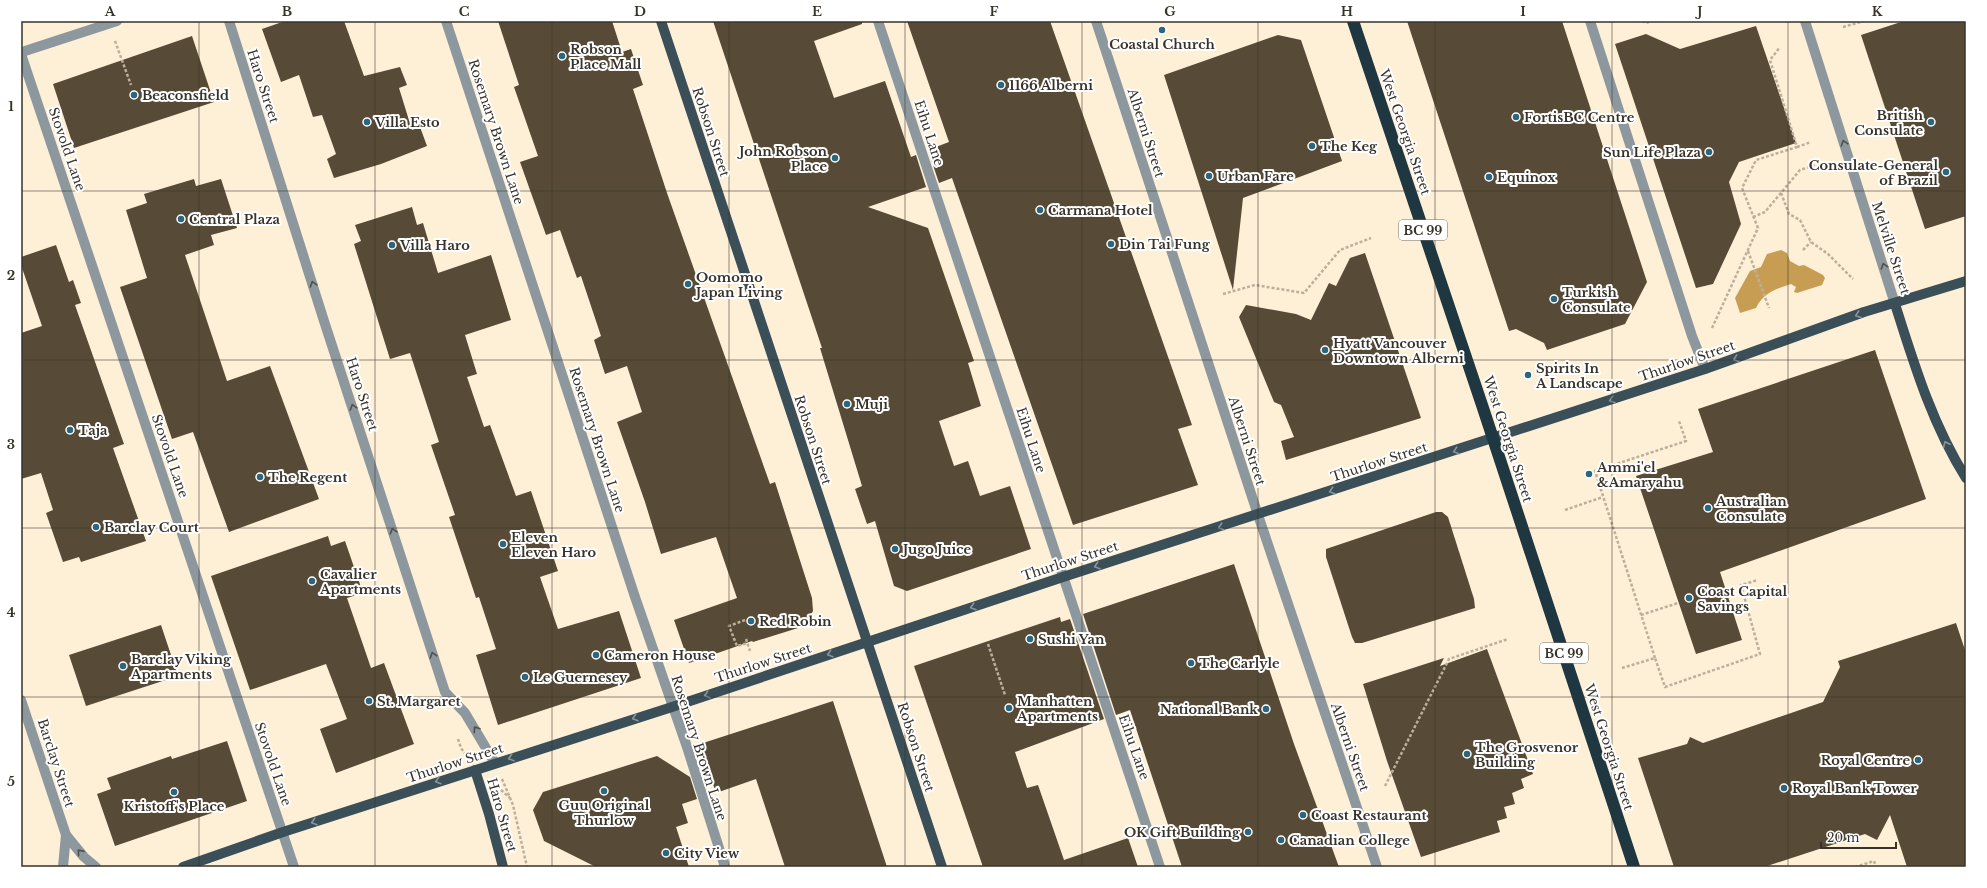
<svg xmlns="http://www.w3.org/2000/svg" width="1987" height="888" viewBox="0 0 1987 888" font-family="'Libre Baskerville',serif">
<style>
.water{fill:#c79d53}
.building{fill:#574b37}
.lines{fill:none;stroke-linecap:round;stroke-linejoin:round}
.path{stroke:#bcb09d;stroke-width:2.5;stroke-dasharray:3 2;stroke-linecap:butt}
.minor{stroke:#8c989d;stroke-width:10}
.major{stroke:#3b4f59;stroke-width:10}
.highway{stroke:#1f3741;stroke-width:12}
.oneway{stroke:#51514c}
.oneway2{stroke:#89959b}
.grid{fill:none;stroke:#38332a;stroke-width:1;stroke-opacity:0.55}
.poi-dot{fill:#2b657e;stroke:#fff;stroke-width:1.5}
.labels{text-anchor:middle;dominant-baseline:central;stroke-width:4;stroke-linejoin:round;paint-order:stroke}
.shield{fill:#fff;stroke:#74706a;stroke-width:1}
.shield-label{font-size:12px;font-weight:bold;fill:#38332a}
.poi-label{font-size:13px;font-weight:bold;fill:#38332a;stroke:#fff;text-anchor:start}
.street-label{font-size:13px;fill:#38332a;stroke:#fff}
.neatline{fill:none;stroke:#38332a;stroke-width:1.5}
.grid-label{font-size:13px;text-anchor:middle;font-weight:bold;fill:#38332a}
</style>
<rect width="100%" height="100%" fill="#feefd7"/>
<!-- water -->
<path class="water" d="M1781,250L1787,253L1790,261L1799,266L1804,265L1823,275L1825,278L1822,285L1797,293L1794,292L1796,287L1791,284C1775,289 1763,293 1756,308L1740,313L1735,298L1750,271L1761,267L1767,254Z"/>
<!-- building -->
<g class="building">
<path d="M285,21H344L364,76L400,67L407,85L399,88L412,130L420,127L427,146L381,164L334,178L327,159L336,154L322,115L313,117L299,75L281,82L262,29Z"/>
<path d="M498,21H612L622,52L631,49L643,85L633,89L667,193L770,484L775,482L812,598L813,611L808,620L798,628L753,642L752,641L689,663L674,620L737,598L716,537L661,554L645,502L617,422L642,412L627,366L605,374L594,340L601,336L581,276L577,278L560,230L546,235L520,162L538,156L514,87L519,85Z"/>
<path d="M713,21H862V24L814,41L834,98L885,81L911,157L916,155L926,187L868,207L928,228L974,361L968,363L981,406L939,421L954,466L968,461L980,496L1010,486L1031,549L907,591L894,586L875,521L867,524L855,489L862,486L820,348H822Z"/>
<path d="M907,21H1050L1192,425L1178,429L1198,485L1073,525L952,178L939,183L928,150L949,142Z"/>
<path d="M1407,21H1562L1647,282L1625,324L1547,350L1544,343L1516,329L1509,331Z"/>
<path d="M1904,21H1966V216L1925,229L1861,35Z"/>
<path d="M1756,26L1796,143L1739,162L1729,182L1741,224L1713,284L1696,288L1615,44L1646,34L1680,49Z"/>
<path d="M1278,35L1301,40L1342,161L1243,198L1233,290L1164,75Z"/>
<path d="M192,36L214,102L74,148L53,84Z"/>
<path d="M194,179L196,186L221,179L237,228L211,235L214,245L185,255L227,381L270,366L319,499L229,532L193,432L172,439L120,287L147,278L126,210L147,203L144,194Z"/>
<path d="M412,207L417,225L423,223L438,273L491,255L511,320L465,335L477,374L467,377L484,427L490,425L516,496L531,491L558,571L540,577L558,629L619,611L641,678L498,725L476,655L496,649L479,597L476,598L449,517L455,515L431,445L439,442L410,353L390,359L354,244L361,241L355,225Z"/>
<path d="M56,245L69,282L73,280L81,303L75,305L124,444L113,448L146,541L81,562L79,557L63,562L46,513L53,510L41,473L21,479V333L42,326L21,265V257Z"/>
<path d="M1365,253L1421,418L1286,460L1281,441L1294,437L1281,405L1274,402L1239,317L1246,305L1296,314L1311,320L1329,283L1336,286L1350,258Z"/>
<path d="M1875,350L1926,499L1720,572L1742,640L1696,654L1636,476L1713,452L1698,409Z"/>
<path d="M1436,512H1442L1448,517L1474,599L1475,608L1362,643H1355L1352,637L1326,557V549Z"/>
<path d="M328,536L331,546L345,541L363,593L347,598L371,668L384,663L414,744L336,773L320,729L347,719L326,664L250,690L211,576Z"/>
<path d="M1234,564L1294,744L1339,867H1182L1130,710L1116,715L1083,614Z"/>
<path d="M1060,617L1061,622L1070,619L1104,719L1015,752L1027,788L1038,785L1064,860L1128,838L1138,867H983L914,666Z"/>
<path d="M1956,623L1966,653V867H1907L1890,815L1877,840L1865,834L1764,867H1674L1638,758L1687,744L1690,737L1703,743L1823,702L1840,667L1838,661Z"/>
<path d="M161,625L178,676L86,706L69,655Z"/>
<path d="M1487,649L1533,774L1521,779L1524,788L1512,793L1515,804L1504,807L1507,818L1497,821L1500,832L1421,857L1387,761L1363,684L1444,658L1440,666Z"/>
<path d="M833,701L854,766L887,867H785L756,779L716,793L700,744Z"/>
<path d="M227,741L247,801L115,846L97,794L111,789L107,778L171,756L172,759Z"/>
<path d="M657,756L690,777L697,799L682,804L688,823L676,827L689,867H596L544,841L533,810L543,792Z"/>
</g>
<g class="lines">
<!-- path -->
<g class="path">
<path d="M1642,21L1646,23L1652,21"/>
<path d="M1843,27L1864,21"/>
<path d="M115,41L131,85"/>
<path d="M1797,147L1811,142"/>
<path d="M1781,193L1789,214L1800,220L1811,242L1828,254L1853,279"/>
<path d="M1753,217L1765,212L1800,170L1818,164"/>
<path d="M1803,250L1811,242"/>
<path d="M1748,251L1769,308"/>
<path d="M1223,294L1255,285L1304,293L1340,250L1371,238"/>
<path d="M1712,328L1758,228L1742,188L1756,160L1797,147L1770,60L1780,47"/>
<path d="M1565,510L1603,497"/>
<path d="M1641,615L1678,603"/>
<path d="M745,620L729,626L737,646L748,643"/>
<path d="M746,639L750,651"/>
<path d="M988,644L1005,695"/>
<path d="M1655,658L1595,471L1686,441L1679,421"/>
<path d="M1622,668L1655,658L1665,687L1760,654L1741,585L1758,580"/>
<path d="M458,739L461,748L466,755"/>
<path d="M502,779L513,805L527,867"/>
<path d="M1385,786L1449,659L1508,639"/>
<path d="M501,790L510,798"/>
<path d="M1855,867L1874,861L1876,867"/>
</g>
<!-- minor -->
<g class="minor">
<path d="M229,21L324,321L445,692L465,713L495,763"/>
<path d="M446,21L635,597L687,747L725,867"/>
<path d="M878,21L1160,867"/>
<path d="M1096,21L1258,515L1377,867"/>
<path d="M1590,21L1692,336L1705,369"/>
<path d="M1805,21L1895,304"/>
<path d="M25,51L117,21"/>
<path d="M21,54L294,867"/>
<path d="M21,700L66,835L63,867"/>
<path d="M66,835L84,857L96,867"/>
</g>
<!-- major -->
<g class="major">
<path d="M661,21L942,867"/>
<path d="M1895,304C1914,364 1932,424 1966,478"/>
<path d="M475,770L489,814L503,867"/>
<path d="M183,867L283,832L672,707L1063,577L1705,369L1864,312L1966,281"/>
</g>
<!-- highway -->
<path class="highway" d="M1353,21L1482,405L1634,867"/>
</g>
<!-- one-way arrows -->
<defs><path id="oneway-chevron" d="M-2-3.5L2.5 0L-2 3.5" fill="none" stroke-width="1.6" stroke-linecap="round" stroke-linejoin="round"/></defs>
<g class="oneway">
<use href="#oneway-chevron" transform="translate(1844 143) rotate(-108)"/>
<use href="#oneway-chevron" transform="translate(1884 266) rotate(-108)"/>
<use href="#oneway-chevron" transform="translate(313 284) rotate(-108)"/>
<use href="#oneway-chevron" transform="translate(353 407) rotate(-108)"/>
<use href="#oneway-chevron" transform="translate(393 531) rotate(-108)"/>
<use href="#oneway-chevron" transform="translate(433 655) rotate(-108)"/>
<use href="#oneway-chevron" transform="translate(476 729) rotate(-124)"/>
<use href="#oneway-chevron" transform="translate(80 852) rotate(-129)"/>
</g>
<g class="oneway2">
<use href="#oneway-chevron" transform="translate(1858 315) rotate(160)"/>
<use href="#oneway-chevron" transform="translate(1736 359) rotate(160)"/>
<use href="#oneway-chevron" transform="translate(1612 400) rotate(162)"/>
<use href="#oneway-chevron" transform="translate(1946 444) rotate(-115)"/>
<use href="#oneway-chevron" transform="translate(1456 451) rotate(162)"/>
<use href="#oneway-chevron" transform="translate(1332 491) rotate(162)"/>
<use href="#oneway-chevron" transform="translate(1221 527) rotate(162)"/>
<use href="#oneway-chevron" transform="translate(1097 566) rotate(162)"/>
<use href="#oneway-chevron" transform="translate(973 607) rotate(162)"/>
<use href="#oneway-chevron" transform="translate(830 654) rotate(162)"/>
<use href="#oneway-chevron" transform="translate(707 695) rotate(162)"/>
<use href="#oneway-chevron" transform="translate(635 718) rotate(162)"/>
<use href="#oneway-chevron" transform="translate(511 758) rotate(162)"/>
<use href="#oneway-chevron" transform="translate(438 781) rotate(162)"/>
<use href="#oneway-chevron" transform="translate(314 822) rotate(162)"/>
</g>
<!-- grid -->
<path class="grid" d="M199,21V867M375,21V867M552,21V867M729,21V867M905,21V867M1082,21V867M1258,21V867M1435,21V867M1612,21V867M1788,21V867M21,191H1966M21,360H1966M21,528H1966M21,697H1966"/>
<!-- markers -->
<g class="poi-dot">
<circle cx="1162" cy="30" r="4"/>
<circle cx="562" cy="56" r="4"/>
<circle cx="1001" cy="85" r="4"/>
<circle cx="134" cy="95" r="4"/>
<circle cx="1516" cy="117" r="4"/>
<circle cx="367" cy="122" r="4"/>
<circle cx="1931" cy="122" r="4"/>
<circle cx="1312" cy="146" r="4"/>
<circle cx="1709" cy="152" r="4"/>
<circle cx="835" cy="158" r="4"/>
<circle cx="1946" cy="172" r="4"/>
<circle cx="1209" cy="176" r="4"/>
<circle cx="1489" cy="177" r="4"/>
<circle cx="1040" cy="210" r="4"/>
<circle cx="181" cy="219" r="4"/>
<circle cx="1111" cy="244" r="4"/>
<circle cx="392" cy="245" r="4"/>
<circle cx="688" cy="284" r="4"/>
<circle cx="1554" cy="299" r="4"/>
<circle cx="1325" cy="350" r="4"/>
<circle cx="1528" cy="375" r="4"/>
<circle cx="847" cy="404" r="4"/>
<circle cx="70" cy="430" r="4"/>
<circle cx="1589" cy="474" r="4"/>
<circle cx="260" cy="477" r="4"/>
<circle cx="1708" cy="508" r="4"/>
<circle cx="96" cy="527" r="4"/>
<circle cx="503" cy="544" r="4"/>
<circle cx="895" cy="549" r="4"/>
<circle cx="312" cy="581" r="4"/>
<circle cx="1689" cy="598" r="4"/>
<circle cx="751" cy="621" r="4"/>
<circle cx="1030" cy="639" r="4"/>
<circle cx="596" cy="655" r="4"/>
<circle cx="1191" cy="663" r="4"/>
<circle cx="123" cy="666" r="4"/>
<circle cx="525" cy="677" r="4"/>
<circle cx="369" cy="701" r="4"/>
<circle cx="1009" cy="708" r="4"/>
<circle cx="1266" cy="709" r="4"/>
<circle cx="1467" cy="754" r="4"/>
<circle cx="1918" cy="760" r="4"/>
<circle cx="1784" cy="788" r="4"/>
<circle cx="604" cy="791" r="4"/>
<circle cx="174" cy="792" r="4"/>
<circle cx="1303" cy="815" r="4"/>
<circle cx="1248" cy="832" r="4"/>
<circle cx="1281" cy="840" r="4"/>
<circle cx="666" cy="853" r="4"/>
</g>
<g class="labels">
<!-- shield labels -->
<g class="shield">
<rect x="1399" y="220" width="48" height="20" rx="3"/>
<rect x="1540" y="643" width="48" height="20" rx="3"/>
</g>
<g class="shield-label">
<text x="1423" y="230">BC 99</text>
<text x="1564" y="653">BC 99</text>
</g>
<!-- poi labels -->
<g class="poi-label">
<text x="1162" y="44" text-anchor="middle">Coastal Church</text>
<text x="570" y="49">Robson<tspan x="570" dy="15">Place Mall</tspan></text>
<text x="1009" y="85">1166 Alberni</text>
<text x="142" y="95">Beaconsfield</text>
<text x="1923" y="115" text-anchor="end">British<tspan x="1923" dy="15">Consulate</tspan></text>
<text x="1524" y="117">FortisBC Centre</text>
<text x="375" y="122">Villa Esto</text>
<text x="1320" y="146">The Keg</text>
<text x="827" y="151" text-anchor="end">John Robson<tspan x="827" dy="15">Place</tspan></text>
<text x="1701" y="152" text-anchor="end">Sun Life Plaza</text>
<text x="1938" y="165" text-anchor="end">Consulate-General<tspan x="1938" dy="15">of Brazil</tspan></text>
<text x="1217" y="176">Urban Fare</text>
<text x="1497" y="177">Equinox</text>
<text x="1048" y="210">Carmana Hotel</text>
<text x="189" y="219">Central Plaza</text>
<text x="1119" y="244">Din Tai Fung</text>
<text x="400" y="245">Villa Haro</text>
<text x="696" y="277">Oomomo<tspan x="696" dy="15">Japan Living</tspan></text>
<text x="1562" y="292">Turkish<tspan x="1562" dy="15">Consulate</tspan></text>
<text x="1333" y="343">Hyatt Vancouver<tspan x="1333" dy="15">Downtown Alberni</tspan></text>
<text x="1536" y="368">Spirits In<tspan x="1536" dy="15">A Landscape</tspan></text>
<text x="855" y="404">Muji</text>
<text x="78" y="430">Taja</text>
<text x="1597" y="467">Ammi'el<tspan x="1597" dy="15">&amp;Amaryahu</tspan></text>
<text x="268" y="477">The Regent</text>
<text x="1716" y="501">Australian<tspan x="1716" dy="15">Consulate</tspan></text>
<text x="104" y="527">Barclay Court</text>
<text x="511" y="537">Eleven<tspan x="511" dy="15">Eleven Haro</tspan></text>
<text x="903" y="549">Jugo Juice</text>
<text x="320" y="574">Cavalier<tspan x="320" dy="15">Apartments</tspan></text>
<text x="1697" y="591">Coast Capital<tspan x="1697" dy="15">Savings</tspan></text>
<text x="759" y="621">Red Robin</text>
<text x="1038" y="639">Sushi Yan</text>
<text x="604" y="655">Cameron House</text>
<text x="131" y="659">Barclay Viking<tspan x="131" dy="15">Apartments</tspan></text>
<text x="1199" y="663">The Carlyle</text>
<text x="533" y="677">Le Guernesey</text>
<text x="377" y="701">St. Margaret</text>
<text x="1017" y="701">Manhatten<tspan x="1017" dy="15">Apartments</tspan></text>
<text x="1258" y="709" text-anchor="end">National Bank</text>
<text x="1475" y="747">The Grosvenor<tspan x="1475" dy="15">Building</tspan></text>
<text x="1910" y="760" text-anchor="end">Royal Centre</text>
<text x="1792" y="788">Royal Bank Tower</text>
<text x="604" y="805" text-anchor="middle">Guu Original<tspan x="604" dy="15">Thurlow</tspan></text>
<text x="174" y="806" text-anchor="middle">Kristoff's Place</text>
<text x="1311" y="815">Coast Restaurant</text>
<text x="1240" y="832" text-anchor="end">OK Gift Building</text>
<text x="1289" y="840">Canadian College</text>
<text x="674" y="853">City View</text>
</g>
<!-- street labels -->
<g class="street-label">
<text transform="translate(263 86) rotate(72)">Haro Street</text>
<text transform="translate(496 132) rotate(72)">Rosemary Brown Lane</text>
<text transform="translate(711 132) rotate(72)">Robson Street</text>
<text transform="translate(1405 132) rotate(71)">West Georgia Street</text>
<text transform="translate(929 133) rotate(72)">Eihu Lane</text>
<text transform="translate(1146 133) rotate(72)">Alberni Street</text>
<text transform="translate(67 149) rotate(71)">Stovold Lane</text>
<text transform="translate(1891 248) rotate(72)">Melville Street</text>
<text transform="translate(1687 361) rotate(-19)">Thurlow Street</text>
<text transform="translate(362 394) rotate(72)">Haro Street</text>
<text transform="translate(1508 439) rotate(72)">West Georgia Street</text>
<text transform="translate(597 440) rotate(72)">Rosemary Brown Lane</text>
<text transform="translate(813 440) rotate(72)">Robson Street</text>
<text transform="translate(1031 440) rotate(72)">Eihu Lane</text>
<text transform="translate(1247 441) rotate(72)">Alberni Street</text>
<text transform="translate(170 456) rotate(71)">Stovold Lane</text>
<text transform="translate(1379 462) rotate(-18)">Thurlow Street</text>
<text transform="translate(1070 561) rotate(-18)">Thurlow Street</text>
<text transform="translate(763 663) rotate(-18)">Thurlow Street</text>
<text transform="translate(916 747) rotate(72)">Robson Street</text>
<text transform="translate(1134 747) rotate(71)">Eihu Lane</text>
<text transform="translate(1350 747) rotate(71)">Alberni Street</text>
<text transform="translate(1609 747) rotate(72)">West Georgia Street</text>
<text transform="translate(699 748) rotate(72)">Rosemary Brown Lane</text>
<text transform="translate(56 763) rotate(72)">Barclay Street</text>
<text transform="translate(455 763) rotate(-18)">Thurlow Street</text>
<text transform="translate(273 764) rotate(71)">Stovold Lane</text>
<text transform="translate(502 815) rotate(74)">Haro Street</text>
</g>
</g>
<!-- border -->
<rect width="1987" height="888" fill="none" stroke="#ffffff" stroke-width="44"/>
<!-- scale -->
<path d="M1821 842v6h75v-6" fill="none" stroke="#38332a" stroke-width="2"/>
<text x="1827" y="842" font-size="12" fill="#38332a" stroke="#ffffff" stroke-width="3" paint-order="stroke">20 m</text>
<rect x="22" y="22" width="1943" height="844" class="neatline"/>
<g class="grid-label">
<text x="110" y="16">A</text>
<text x="287" y="16">B</text>
<text x="464" y="16">C</text>
<text x="640" y="16">D</text>
<text x="817" y="16">E</text>
<text x="994" y="16">F</text>
<text x="1170" y="16">G</text>
<text x="1347" y="16">H</text>
<text x="1523" y="16">I</text>
<text x="1700" y="16">J</text>
<text x="1877" y="16">K</text>
<text x="11" y="111">1</text>
<text x="11" y="280">2</text>
<text x="11" y="449">3</text>
<text x="11" y="617">4</text>
<text x="11" y="786">5</text>
</g>
</svg>
